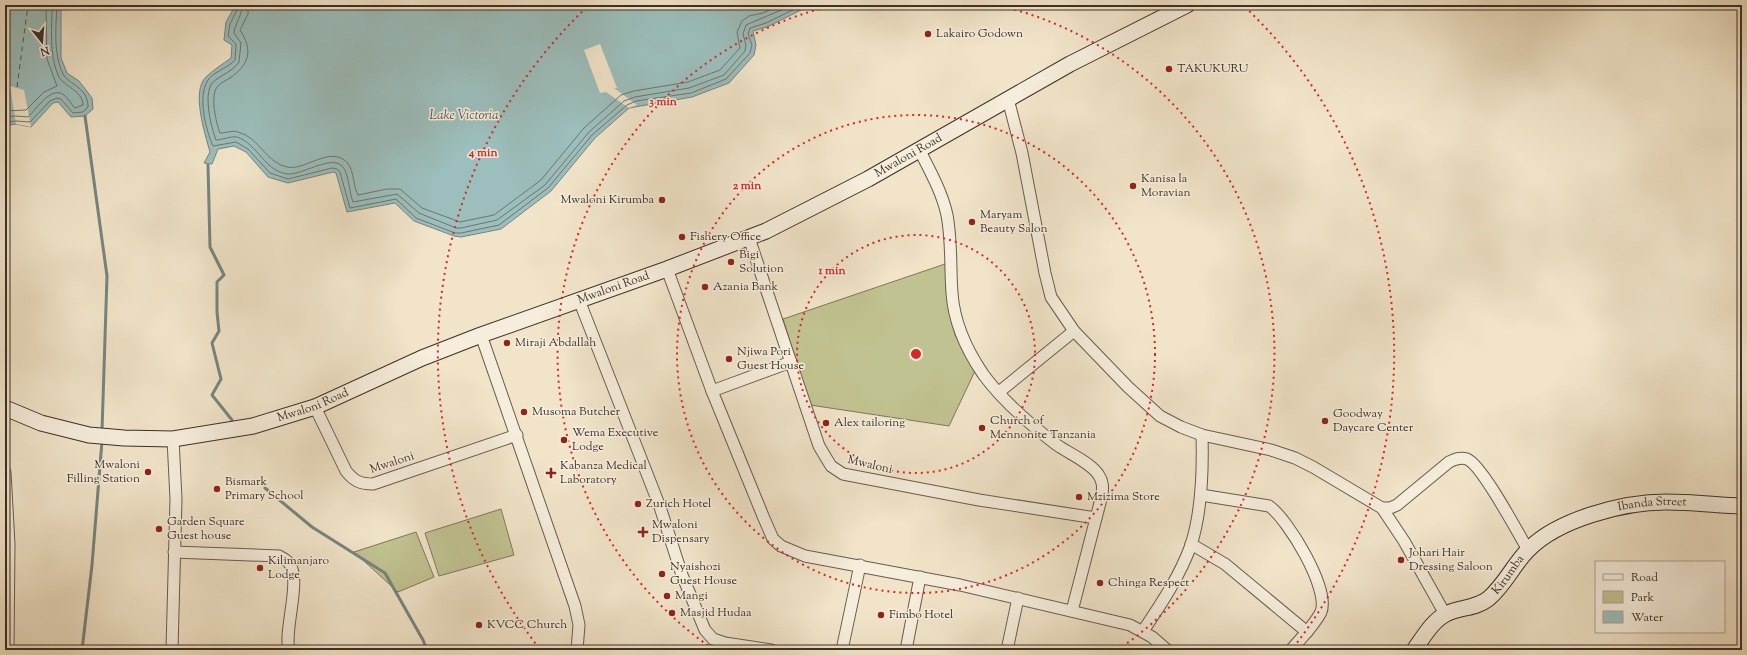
<svg xmlns="http://www.w3.org/2000/svg" width="1747" height="655" viewBox="0 0 1747 655" font-family="'Sorts Mill Goudy',serif">
<style>
.green{fill:#c1c291;stroke:#7f785b}
.water{fill:#9cbebc;stroke:#768580}
.pier{fill:#f1e4c9}
.lines{fill:none;stroke-linecap:round;stroke-linejoin:round}
.shore{stroke:#6c7670;stroke-width:1}
.stream{stroke:#768580;stroke-width:3}
.ferry{stroke:#55534b;stroke-width:1;stroke-dasharray:5 4;stroke-linecap:butt}
.street-casing{stroke:#6a5c4e;stroke-width:13}
.secondary-casing{stroke:#3d2f25;stroke-width:17}
.street{stroke:#f6eddc;stroke-width:11}
.secondary{stroke:#f6eddc;stroke-width:15}
.ring{fill:none;stroke:#d62828;stroke-width:2;stroke-dasharray:2 4}
.poi-dot{fill:#8f2418;stroke:#f6eddc;stroke-width:1.5}
.labels{text-anchor:middle;dominant-baseline:central;stroke-width:3;stroke-linejoin:round;paint-order:stroke}
.poi-label{font-size:12px;fill:#3d2f25;stroke:#f6eddc;text-anchor:start}
.street-label{font-size:12px;fill:#3d2f25;stroke:#f6eddc}
.water-label{font-size:13px;font-style:italic;fill:#55534b;stroke:#f6eddc}
.centre{fill:#d62828;stroke:#f6eddc;stroke-width:2}
.ring-label{font-size:12px;text-anchor:middle;font-weight:bold;fill:#d62828;stroke:#f6eddc;stroke-width:3;stroke-linejoin:round;paint-order:stroke}
</style>
<rect width="100%" height="100%" fill="#f1e4c9"/>
<filter id="stains"><feTurbulence type="fractalNoise" baseFrequency=".005" numOctaves="4"/><feColorMatrix values="0 0 0 0 .2 0 0 0 0 .09 0 0 0 0 .02 0 0 0 .5 -.17"/></filter>
<radialGradient id="worn" r=".72"><stop offset=".6" stop-color="#630" stop-opacity="0"/><stop offset="1" stop-color="#630" stop-opacity=".3"/></radialGradient>
<!-- green -->
<g class="green">
<path d="M948,263V296L955,335L975,371L949,426L810,405L783,319Z"/>
<path d="M501,509L514,555L439,576L425,533Z"/>
<path d="M416,532L434,577L398,592L354,552Z"/>
</g>
<!-- water -->
<g class="water">
<path d="M5,5H61V58L67,73L79,81L92,98L93,109L85,116L71,117L58,102L53,103L31,127L16,124L5,126Z"/>
<path d="M231,5H811L767,27L753,31L756,45L754,55L729,83L692,97L629,108L595,138L551,191L501,229L461,237L454,236L414,221L395,203L347,212L336,173L333,172L288,183L268,177L246,152L234,146L218,149L212,164L204,163L210,152C205,134 191,91 206,77C213,70 223,64 231,58L232,45L224,40L226,22L234,8Z"/>
</g>
<!-- pier -->
<g class="pier">
<path d="M600,44L617,88H614L637,105L629,108L606,92L600,93L584,50Z"/>
<path d="M10,86L24,90L31,127L16,124Z"/>
</g>
<g class="lines">
<!-- shore -->
<g class="shore">
<path d="M236,5L237,10L230,24L228,36L236,44L235,60C228,68 213,72 208,80C197,97 206,130 213,146L236,142L248,149L270,173L288,179L332,168L337,169L340,172L350,208L396,199L416,218L455,233H461L499,225L548,188L592,135L627,105L636,101L691,93L726,79L750,53L752,45L748,34L750,28L766,23L803,5"/>
<path d="M242,5C243,14 235,23 234,33L241,43L239,62C234,70 222,75 214,81C202,91 211,127 216,140C222,140 230,136 237,137C258,144 265,172 288,174C302,175 329,156 341,165C349,171 349,193 353,202L397,194L419,213L456,228H461L497,220L545,185L589,132L624,101L635,97L689,88L724,75L745,51L746,45L743,34L746,25L793,5"/>
<path d="M248,5V14L240,30C253,50 250,64 230,78C227,80 220,83 217,87C210,97 216,122 220,133C226,133 232,130 238,132C259,137 266,163 287,167C303,171 326,149 343,159C355,166 352,184 358,195L387,189H400L422,208L460,222L494,215L541,180L584,128L621,95L634,91L688,82L720,70L740,48L737,32L742,21L749,16L763,13L780,5"/>
<path d="M5,111L26,110L44,92L57,86L47,59L46,5"/>
<path d="M5,117L16,116L28,117C36,110 51,85 64,95C68,98 71,104 75,108L83,105C83,90 63,87 58,75C49,54 52,28 52,5"/>
<path d="M5,122L16,121L30,122L50,101L57,98L61,99L73,113L83,112L88,107C88,87 69,85 63,74C53,54 56,26 57,5"/>
</g>
<!-- stream -->
<g class="stream">
<path d="M85,116L107,276L102,431"/>
<path d="M208,165L210,247L224,275L217,282V312L219,331L212,343L221,379L212,395L232,420"/>
<path d="M265,488L312,527L385,573L423,640L427,650"/>
<path d="M82,650L92,565L102,441"/>
</g>
<!-- ferry -->
<path class="ferry" d="M17,87L28,5"/>
<!-- street casing -->
<g class="street-casing">
<g id="street">
<path d="M1008,99L1022,153L1045,273L1051,297L1074,331L1128,387L1160,416L1181,427L1202,435L1271,450L1295,458L1313,467L1382,508L1404,541L1445,614"/>
<path d="M920,151C930,171 942,192 947,215C952,241 950,267 952,293C954,323 966,349 983,374C1001,399 1032,426 1057,445C1070,454 1089,462 1098,474C1103,481 1103,487 1102,495L1072,611"/>
<path d="M749,238L819,446L831,466L843,474L979,500L1096,518"/>
<path d="M667,269L712,391L763,516L773,539L781,546L805,556L960,585L1130,625L1152,637L1167,650"/>
<path d="M579,300L660,507L682,575L705,630L713,639L725,643L771,650"/>
<path d="M481,335L575,606L579,625L577,650"/>
<path d="M712,391L791,362"/>
<path d="M999,392L1074,331"/>
<path d="M315,407L346,471C354,481 360,484 373,484L517,435"/>
<path d="M5,472L9,544L8,650"/>
<path d="M1201,495L1269,506C1288,519 1330,589 1321,612C1314,626 1301,638 1291,650"/>
<path d="M1382,508H1390L1397,505L1449,462C1455,459 1460,457 1467,459C1482,465 1518,533 1528,550"/>
<path d="M1191,544L1225,564L1307,632"/>
<path d="M174,552L279,556C282,558 285,559 287,561C304,575 283,630 289,650"/>
<path d="M1143,631C1161,604 1180,576 1191,545C1202,511 1203,470 1202,435"/>
<path d="M172,650L176,499L173,439"/>
<path d="M842,650L860,565"/>
<path d="M906,650L920,577"/>
<path d="M1007,650L1018,598"/>
</g>
</g>
<!-- secondary casing -->
<g class="secondary-casing">
<g id="secondary">
<path id="s1" d="M5,408L41,423L89,435L124,438L173,439L253,426L315,407L422,358L481,335L667,269L766,231L868,179L1070,64L1187,5"/>
<path id="s2" d="M1414,650C1423,638 1432,621 1446,614C1459,607 1475,609 1488,599C1505,585 1513,565 1528,550C1558,519 1624,502 1666,502C1691,502 1717,505 1742,506"/>
</g>
</g>
<!-- street -->
<use href="#street" class="street"/>
<!-- secondary -->
<use href="#secondary" class="secondary"/>
</g>
<!-- distance rings -->
<g class="ring">
<circle cx="916" cy="354" r="119"/>
<circle cx="916" cy="354" r="239"/>
<path d="M713 649A358 358 0 0 1 835 5M997 5A358 358 0 0 1 1119 649"/>
<path d="M539 648A478 478 0 0 1 587 7M1245 7A478 478 0 0 1 1293 648"/>
</g>
<!-- markers -->
<g class="poi-dot">
<circle cx="928" cy="34" r="4"/>
<circle cx="1169" cy="69" r="4"/>
<circle cx="1133" cy="186" r="4"/>
<circle cx="662" cy="200" r="4"/>
<circle cx="972" cy="222" r="4"/>
<circle cx="682" cy="237" r="4"/>
<circle cx="731" cy="262" r="4"/>
<circle cx="705" cy="287" r="4"/>
<circle cx="507" cy="343" r="4"/>
<circle cx="729" cy="359" r="4"/>
<circle cx="524" cy="412" r="4"/>
<circle cx="1325" cy="421" r="4"/>
<circle cx="826" cy="423" r="4"/>
<circle cx="982" cy="428" r="4"/>
<circle cx="564" cy="440" r="4"/>
<circle cx="148" cy="472" r="4"/>
<path d="M549 467h4v4h4v4h-4v4h-4v-4h-4v-4h4z"/>
<circle cx="217" cy="489" r="4"/>
<circle cx="1079" cy="497" r="4"/>
<circle cx="638" cy="504" r="4"/>
<circle cx="159" cy="529" r="4"/>
<path d="M641 526h4v4h4v4h-4v4h-4v-4h-4v-4h4z"/>
<circle cx="1401" cy="560" r="4"/>
<circle cx="260" cy="568" r="4"/>
<circle cx="662" cy="574" r="4"/>
<circle cx="1100" cy="583" r="4"/>
<circle cx="667" cy="596" r="4"/>
<circle cx="672" cy="613" r="4"/>
<circle cx="881" cy="615" r="4"/>
<circle cx="479" cy="625" r="4"/>
</g>
<g class="labels">
<!-- poi labels -->
<g class="poi-label">
<text x="936" y="34">Lakairo Godown</text>
<text x="1177" y="69">TAKUKURU</text>
<text x="1141" y="179">Kanisa la<tspan x="1141" dy="14">Moravian</tspan></text>
<text x="654" y="200" text-anchor="end">Mwaloni Kirumba</text>
<text x="980" y="215">Maryam<tspan x="980" dy="14">Beauty Salon</tspan></text>
<text x="690" y="237">Fishery Office</text>
<text x="739" y="255">Bigi<tspan x="739" dy="14">Solution</tspan></text>
<text x="713" y="287">Azania Bank</text>
<text x="515" y="343">Miraji Abdallah</text>
<text x="737" y="352">Njiwa Pori<tspan x="737" dy="14">Guest House</tspan></text>
<text x="532" y="412">Musoma Butcher</text>
<text x="1333" y="414">Goodway<tspan x="1333" dy="14">Daycare Center</tspan></text>
<text x="990" y="421">Church of<tspan x="990" dy="14">Mennonite Tanzania</tspan></text>
<text x="834" y="423">Alex tailoring</text>
<text x="572" y="433">Wema Executive<tspan x="572" dy="14">Lodge</tspan></text>
<text x="140" y="465" text-anchor="end">Mwaloni<tspan x="140" dy="14">Filling Station</tspan></text>
<text x="560" y="466">Kabanza Medical<tspan x="560" dy="14">Laboratory</tspan></text>
<text x="225" y="482">Bismark<tspan x="225" dy="14">Primary School</tspan></text>
<text x="1087" y="497">Mzizima Store</text>
<text x="646" y="504">Zurich Hotel</text>
<text x="167" y="522">Garden Square<tspan x="167" dy="14">Guest house</tspan></text>
<text x="652" y="525">Mwaloni<tspan x="652" dy="14">Dispensary</tspan></text>
<text x="1409" y="553">Johari Hair<tspan x="1409" dy="14">Dressing Saloon</tspan></text>
<text x="268" y="561">Kilimanjaro<tspan x="268" dy="14">Lodge</tspan></text>
<text x="670" y="567">Nyaishozi<tspan x="670" dy="14">Guest House</tspan></text>
<text x="1108" y="583">Chinga Respect</text>
<text x="675" y="596">Mangi</text>
<text x="680" y="613">Masjid Hudaa</text>
<text x="889" y="615">Fimbo Hotel</text>
<text x="487" y="625">KVCC Church</text>
</g>
<!-- street labels -->
<g class="street-label">
<text stroke="none"><textPath href="#s1" startOffset="964">Mwaloni Road</textPath></text>
<text stroke="none"><textPath href="#s1" startOffset="640">Mwaloni Road</textPath></text>
<text stroke="none"><textPath href="#s1" startOffset="317">Mwaloni Road</textPath></text>
<text transform="translate(392 463) rotate(-18)">Mwaloni</text>
<text transform="translate(870 465) rotate(13)">Mwaloni</text>
<text stroke="none"><textPath href="#s2" startOffset="292">Ibanda Street</textPath></text>
<text stroke="none"><textPath href="#s2" startOffset="125">Kirumba</textPath></text>
</g>
<!-- water labels -->
<g class="water-label">
<text x="464" y="116">Lake Victoria</text>
</g>
</g>
<circle cx="916" cy="354" r="6" class="centre"/>
<g class="ring-label">
<text x="663" y="105">3 min</text>
<text x="483" y="156">4 min</text>
<text x="747" y="189">2 min</text>
<text x="832" y="274">1 min</text>
</g>
<!-- margin -->
<rect width="1747" height="655" fill="none" stroke="#f1e4c9" stroke-width="20"/>
<rect x="6" y="6" width="1735" height="643" fill="none" stroke="#3d2f25" stroke-width="2"/>
<rect x="10" y="10" width="1727" height="635" fill="none" stroke="#3d2f25"/>
<!-- legend -->
<rect x="1595" y="561" width="130" height="72" fill="#f6eddc" stroke="#aca193"/>
<rect x="1603" y="574" width="20" height="6" fill="#f6eddc" stroke="#aca193"/>
<text x="1631" y="581" font-size="12" fill="#3d2f25">Road</text>
<rect x="1603" y="591" width="20" height="12" fill="#c1c291" stroke="#aca193"/>
<text x="1631" y="601" font-size="12" fill="#3d2f25">Park</text>
<rect x="1603" y="611" width="20" height="12" fill="#9cbebc" stroke="#aca193"/>
<text x="1631" y="621" font-size="12" fill="#3d2f25">Water</text>
<!-- north arrow -->
<g transform="translate(42 42) rotate(163)" stroke="#f6eddc" stroke-width="3" paint-order="stroke">
<path d="M0-3L7 15L0 10L-7 15Z" fill="#3d2f25"/>
<text y="-6" font-size="11" font-weight="bold" text-anchor="middle" fill="#3d2f25">N</text>
</g>
<rect width="100%" height="100%" filter="url(#stains)"/>
<rect width="100%" height="100%" fill="url(#worn)"/>
</svg>
